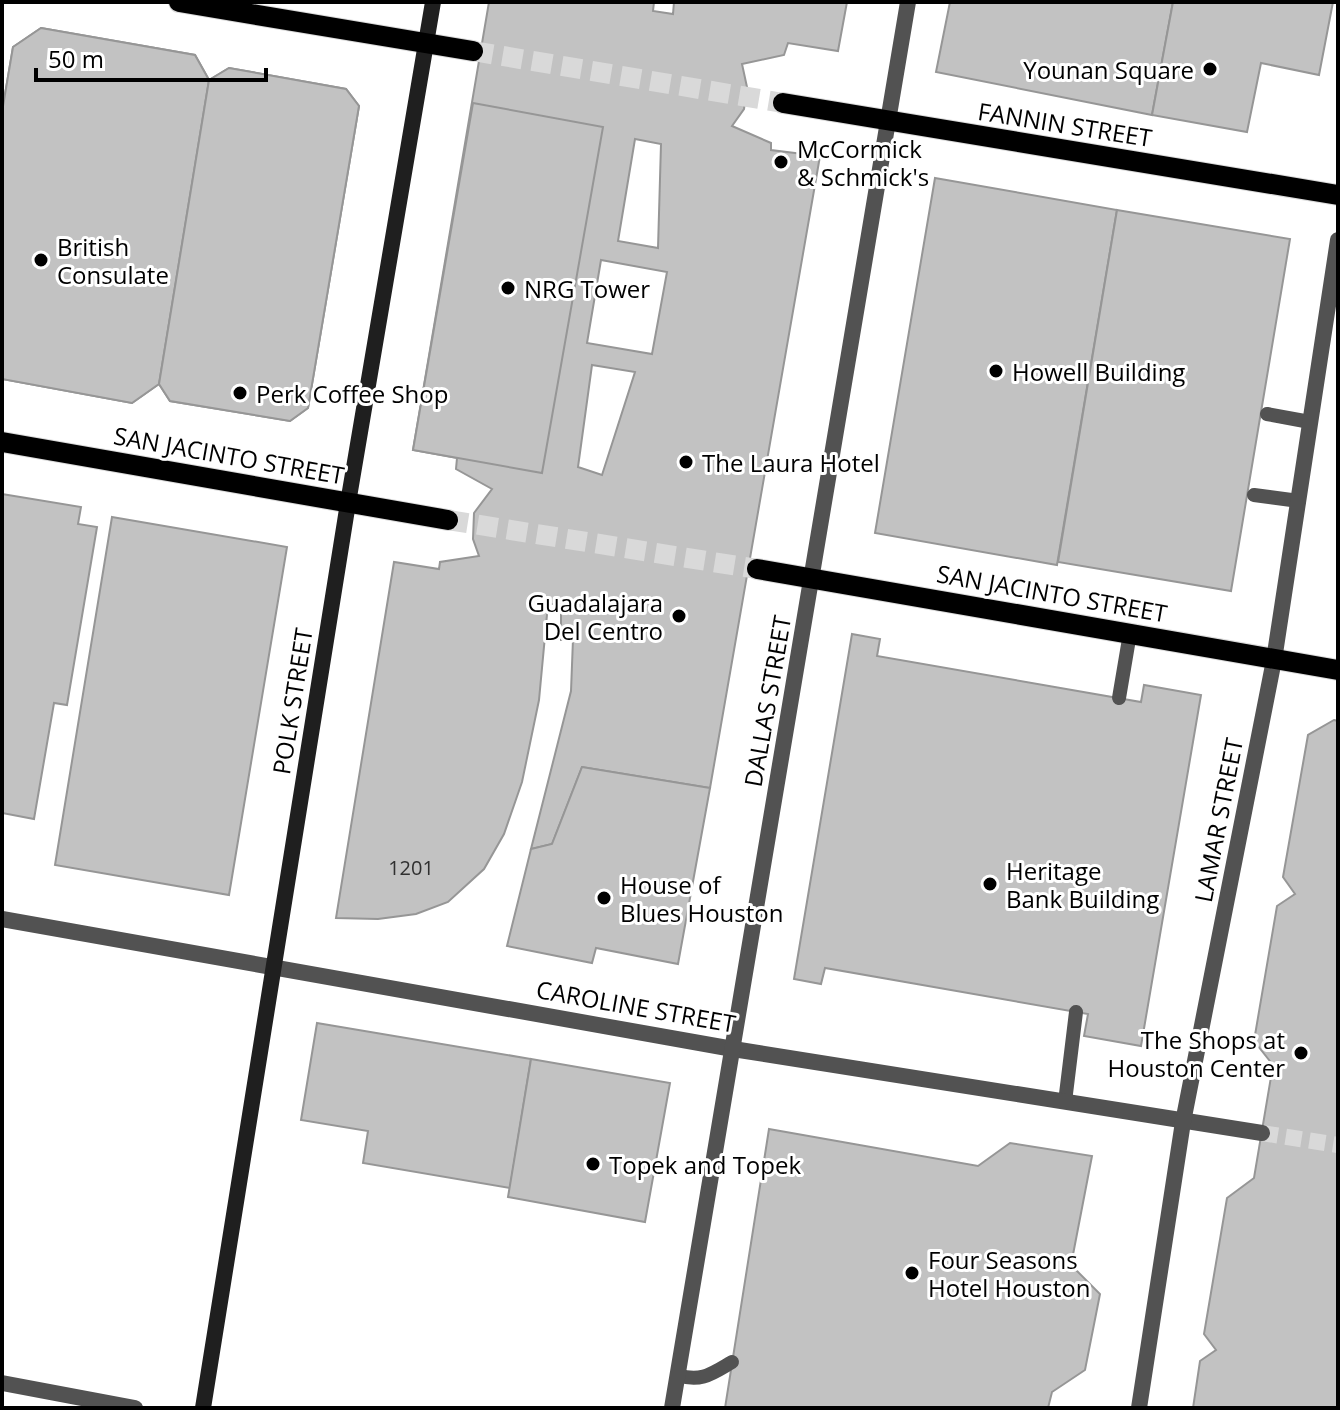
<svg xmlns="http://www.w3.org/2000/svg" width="1340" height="1410" viewBox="0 0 1340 1410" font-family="'Open Sans',sans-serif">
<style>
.building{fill:#c2c2c2;stroke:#969696;stroke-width:2;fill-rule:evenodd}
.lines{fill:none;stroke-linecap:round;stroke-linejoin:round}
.tertiary-tunnel{stroke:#d9d9d9;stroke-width:16;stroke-dasharray:16 8;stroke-linecap:butt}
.primary-tunnel{stroke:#d9d9d9;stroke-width:20;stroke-dasharray:20 10;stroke-linecap:butt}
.primary-casing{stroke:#dbdbdb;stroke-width:22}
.service{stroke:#525252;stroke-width:14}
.tertiary{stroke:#525252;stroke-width:16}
.secondary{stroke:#1f1f1f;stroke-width:16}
.primary{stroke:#000;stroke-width:20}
.poi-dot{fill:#000;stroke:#fff;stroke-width:3}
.labels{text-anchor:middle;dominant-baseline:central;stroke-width:6;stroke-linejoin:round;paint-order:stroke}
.number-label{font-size:20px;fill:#303030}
.poi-label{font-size:24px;fill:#000;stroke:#fff;text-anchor:start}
.street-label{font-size:24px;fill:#000;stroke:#fff}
</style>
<rect width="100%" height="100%" fill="#fff"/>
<!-- building -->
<g class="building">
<path d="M489,2H654L653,11L673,14L674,2H847L838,51L788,43L784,55L742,64L747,87L744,109L732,126L771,143V150L820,156L710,788L582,767L552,844L531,849L571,691L573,639L561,640V604H548L539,700L522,782L504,834L484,869L448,902L416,914L378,919L336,918L394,562L439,569L440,562L479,556L473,539L474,513L492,489L456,469L457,458L413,450ZM635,139L661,144L658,248L618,241ZM601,260L667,272L652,354L587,343ZM592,365L635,372L602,475L578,467Z"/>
<path d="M950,2H1173L1152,115L936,72Z"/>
<path d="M1173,2H1333L1319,75L1261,63L1247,132L1152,115Z"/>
<path d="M41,28L195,55L209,80L229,68L346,89L359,106L308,408L290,421L170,401L159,384L132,403L2,379V112L13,47Z"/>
<path d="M41,28L195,55L209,80L159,384L132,403L2,379V112L13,47Z"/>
<path d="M229,68L346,89L359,106L308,408L290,421L170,401L159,384L209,80Z"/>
<path d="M473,103L603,127L542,473L413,450Z"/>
<path d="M935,178L1117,210L1057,565L875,533Z"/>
<path d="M1117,210L1290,239L1231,591L1058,562Z"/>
<path d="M2,494L81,507L78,524L97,527L67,705L54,703L34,819L2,813Z"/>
<path d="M112,517L287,547L229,895L55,865Z"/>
<path d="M852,634L880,639L877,656L1141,702L1144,685L1201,695L1141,1046L1084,1036L1088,1014L825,968L821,984L794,979Z"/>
<path d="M1334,720L1338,721V1408H1193L1200,1361L1216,1350L1204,1334L1227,1198L1254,1178L1273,1065L1254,1041L1277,906L1295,894L1283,877L1308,735Z"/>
<path d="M582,767L710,788L678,964L596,948L592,963L507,946L531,849L552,844Z"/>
<path d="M317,1023L531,1059L510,1188L363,1163L368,1131L301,1120Z"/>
<path d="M531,1059L670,1083L645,1222L508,1197Z"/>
<path d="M769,1129L978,1166L1010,1143L1092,1156L1071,1265L1100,1294L1085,1370L1052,1392L1048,1408H725Z"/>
</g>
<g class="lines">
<!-- tertiary-tunnel -->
<path class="tertiary-tunnel" d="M1262,1133L1338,1145"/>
<!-- primary-tunnel -->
<g class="primary-tunnel">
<path d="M473,51L783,103"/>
<path d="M448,520L757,569"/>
</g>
<!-- primary casing -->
<g class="primary-casing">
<g id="primary">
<path d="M179,2L473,51"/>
<path d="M783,103L1338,195"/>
<path d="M2,442L448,520"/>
<path d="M757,569L1338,670"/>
</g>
</g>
<!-- service -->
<g class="service">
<path d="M1267,414L1310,422"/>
<path d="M1254,495L1299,501"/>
<path d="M1119,698L1130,633"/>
<path d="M1065,1102L1076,1012"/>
<path d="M678,1375C701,1383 713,1373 732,1362"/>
</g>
<!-- tertiary -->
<g class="tertiary">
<path d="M2,919L733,1049L1262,1133"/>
<path d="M2,1383L135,1408"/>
<path d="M672,1408L908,2"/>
<path d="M1139,1408L1183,1122L1274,660L1338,240"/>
</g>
<!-- secondary -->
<path class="secondary" d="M203,1408L348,503L433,2"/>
<!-- primary -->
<use href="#primary" class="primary"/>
</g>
<!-- markers -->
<g class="poi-dot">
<circle cx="1210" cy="69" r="8"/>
<circle cx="781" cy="162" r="8"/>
<circle cx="41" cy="260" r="8"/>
<circle cx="508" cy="288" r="8"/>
<circle cx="996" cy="371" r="8"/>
<circle cx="240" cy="393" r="8"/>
<circle cx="686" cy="462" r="8"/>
<circle cx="679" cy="616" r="8"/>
<circle cx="990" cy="884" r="8"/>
<circle cx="604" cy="898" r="8"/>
<circle cx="1301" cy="1053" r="8"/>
<circle cx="593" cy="1164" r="8"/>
<circle cx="912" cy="1273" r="8"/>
</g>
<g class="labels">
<!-- number labels -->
<g class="number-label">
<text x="411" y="867">1201</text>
</g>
<!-- poi labels -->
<g class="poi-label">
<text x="1194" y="69" text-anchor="end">Younan Square</text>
<text x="797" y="148">McCormick<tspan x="797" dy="28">&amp; Schmick's</tspan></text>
<text x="57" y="246">British<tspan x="57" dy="28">Consulate</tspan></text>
<text x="524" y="288">NRG Tower</text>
<text x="1012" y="371">Howell Building</text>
<text x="256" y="393">Perk Coffee Shop</text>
<text x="702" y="462">The Laura Hotel</text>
<text x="663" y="602" text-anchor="end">Guadalajara<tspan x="663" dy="28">Del Centro</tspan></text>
<text x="1006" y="870">Heritage<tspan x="1006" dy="28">Bank Building</tspan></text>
<text x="620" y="884">House of<tspan x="620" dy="28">Blues Houston</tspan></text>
<text x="1285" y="1039" text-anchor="end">The Shops at<tspan x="1285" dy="28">Houston Center</tspan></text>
<text x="609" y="1164">Topek and Topek</text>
<text x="928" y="1259">Four Seasons<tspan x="928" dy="28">Hotel Houston</tspan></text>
</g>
<!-- street labels -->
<g class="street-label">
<text transform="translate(1065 124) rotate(9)">FANNIN STREET</text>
<text transform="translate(229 455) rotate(10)">SAN JACINTO STREET</text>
<text transform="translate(1052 593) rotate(10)">SAN JACINTO STREET</text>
<text transform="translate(292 701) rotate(-81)">POLK STREET</text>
<text transform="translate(767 701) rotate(-80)">DALLAS STREET</text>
<text transform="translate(1218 820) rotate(-79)">LAMAR STREET</text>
<text transform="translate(636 1006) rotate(10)">CAROLINE STREET</text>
</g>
</g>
<!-- border -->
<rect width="1340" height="1410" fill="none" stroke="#000000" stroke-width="8"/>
<!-- scale -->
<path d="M36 68v12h230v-12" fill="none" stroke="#000000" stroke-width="4"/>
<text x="48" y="68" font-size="24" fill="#000000" stroke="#ffffff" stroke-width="6" paint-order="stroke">50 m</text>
</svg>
